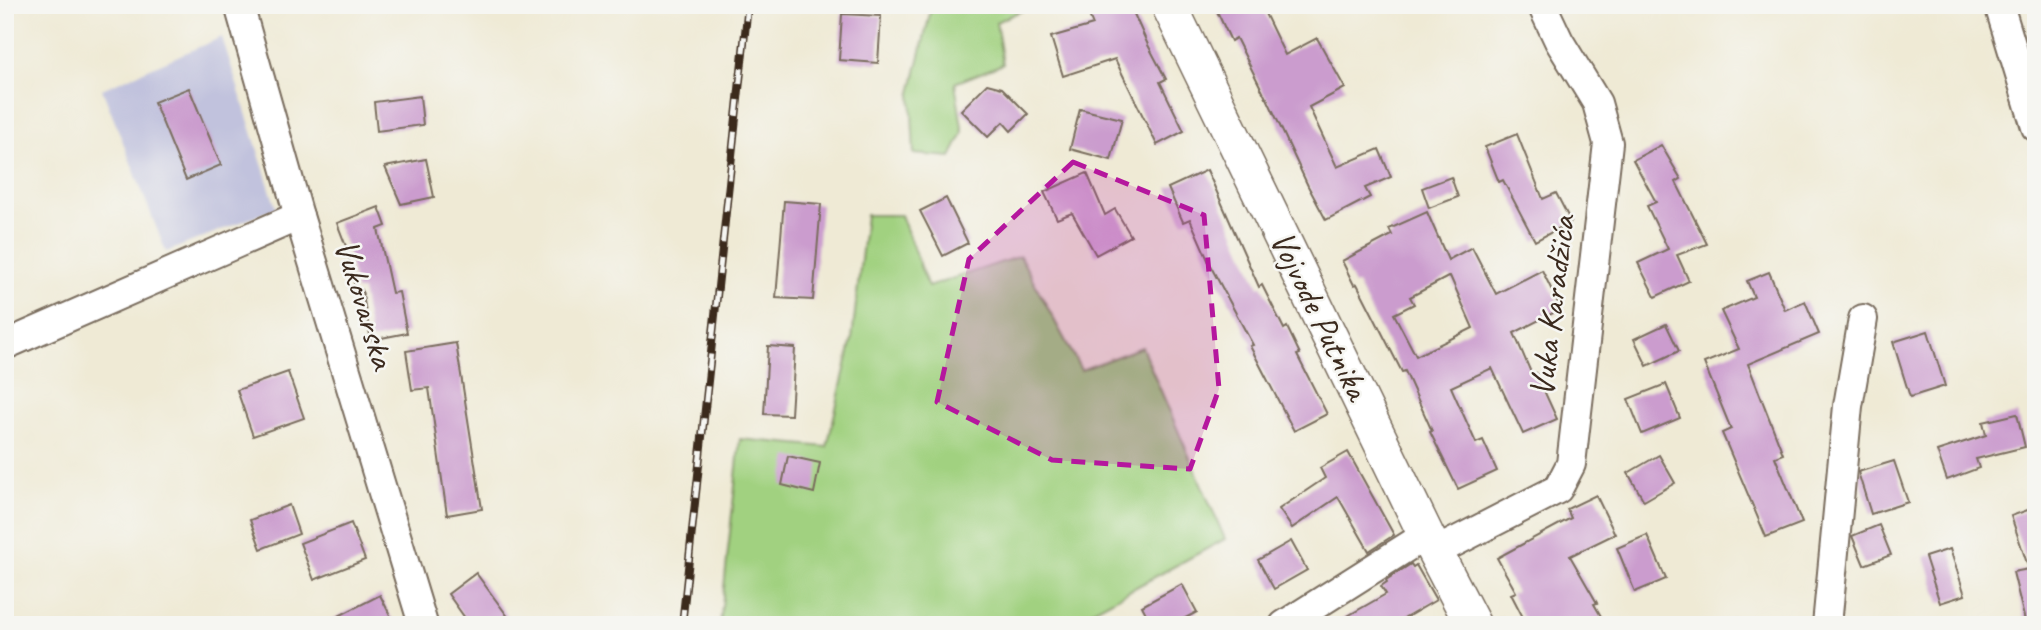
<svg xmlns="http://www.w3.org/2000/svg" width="2041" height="630" viewBox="0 0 2041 630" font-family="Caveat,sans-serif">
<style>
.industrial{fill:#c1c2dd}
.green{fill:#a1d180;stroke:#6e7e4f;stroke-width:2}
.building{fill:#cb9cce;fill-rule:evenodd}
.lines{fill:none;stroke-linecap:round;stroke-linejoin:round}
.minor-casing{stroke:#7a6d5e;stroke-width:32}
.tertiary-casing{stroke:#7a6d5e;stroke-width:38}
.minor{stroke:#fff;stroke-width:28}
.tertiary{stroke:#fff;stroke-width:35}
.rail-casing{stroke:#3b2a1e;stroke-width:8}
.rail{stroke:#f6f6f2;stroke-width:5;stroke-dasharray:16;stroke-linecap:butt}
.marked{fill:#b5179e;fill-opacity:0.2;stroke:#b5179e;stroke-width:5;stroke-dasharray:14 9;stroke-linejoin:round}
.labels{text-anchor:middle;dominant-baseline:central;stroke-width:5;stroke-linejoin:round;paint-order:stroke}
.street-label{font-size:35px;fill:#3b2a1e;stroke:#f6f6f2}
</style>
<rect width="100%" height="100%" fill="#f6f6f2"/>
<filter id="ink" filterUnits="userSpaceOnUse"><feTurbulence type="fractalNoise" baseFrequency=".0143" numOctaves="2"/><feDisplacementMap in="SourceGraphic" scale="14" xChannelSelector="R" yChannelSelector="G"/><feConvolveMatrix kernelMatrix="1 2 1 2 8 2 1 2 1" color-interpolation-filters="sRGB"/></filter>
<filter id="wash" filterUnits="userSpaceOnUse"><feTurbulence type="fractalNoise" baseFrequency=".00686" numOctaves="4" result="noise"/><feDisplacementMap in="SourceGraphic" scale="28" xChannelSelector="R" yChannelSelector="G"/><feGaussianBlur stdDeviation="1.57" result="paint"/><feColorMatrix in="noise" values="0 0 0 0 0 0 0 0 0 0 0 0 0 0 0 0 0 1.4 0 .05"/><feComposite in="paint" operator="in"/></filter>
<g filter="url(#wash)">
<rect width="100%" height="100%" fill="#efead5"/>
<!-- industrial -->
<path class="industrial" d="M222,37L276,208L166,252L102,89Z"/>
<!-- green -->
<g class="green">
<path d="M932,5H1029L1030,7L996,22L1003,64L955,83L963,133L951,157L914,154L911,93Z"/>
<path d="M866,215H901L928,287L1020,256L1081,370L1142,347L1225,539L1088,613L1094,625H720L740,439L827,447L852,339Z"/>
</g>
<g id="blocks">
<!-- building -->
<g class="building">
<path d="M1085,5H1130L1148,45L1166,79L1160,82L1184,131L1157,145L1115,59L1063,76L1051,37L1093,25Z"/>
<path d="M1214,5H1261L1285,55L1317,38L1345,88L1309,107L1337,167L1379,149L1391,177L1365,188L1370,197L1326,220L1308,186L1267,98H1266L1236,38L1231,41Z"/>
<path d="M842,14L881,16L878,63L839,60Z"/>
<path d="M987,84L1002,88L1028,114L1011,131L1003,122L988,137L961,110Z"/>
<path d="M189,88L221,165L186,180L154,102Z"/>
<path d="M420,96L423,125L377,131L374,102Z"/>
<path d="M1080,109L1122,119L1111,160L1070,149Z"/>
<path d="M1517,134L1543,199L1556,193L1571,222L1535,241L1503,180L1499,182L1485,147Z"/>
<path d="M1661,145L1681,179L1676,182L1707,244L1677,255L1689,281L1655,297L1638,263L1668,249L1647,206L1656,202L1633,160Z"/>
<path d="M426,159L434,197L401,204L385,167Z"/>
<path d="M1207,170L1259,287L1262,285L1284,329L1287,327L1300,354L1297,355L1327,414L1294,431L1250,346L1253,345L1211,267L1190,219L1183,222L1168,188Z"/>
<path d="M1087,173L1105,215L1115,209L1131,236L1096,255L1072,213L1057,219L1044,192Z"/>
<path d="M1451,177L1458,197L1429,208L1422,188Z"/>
<path d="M946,198L968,243L943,256L920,211Z"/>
<path d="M784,201L821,204L813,300L776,298Z"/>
<path d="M379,207L386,226L378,229L392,293L399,292L407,333L371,340L362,290L356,291L347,249L337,223Z"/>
<path d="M1427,212L1448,260L1472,247L1496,294L1542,270L1561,309L1514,333L1532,375L1536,373L1557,419L1523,434L1492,368L1451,387L1476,443L1483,440L1497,471L1458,489L1430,432L1432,431L1405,371L1402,372L1357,284L1354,285L1342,261L1392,235L1389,229ZM1450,276L1473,328L1416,356L1394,314L1414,304L1410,297Z"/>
<path d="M1769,272L1785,310L1805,301L1819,334L1748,364L1783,454L1775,457L1802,523L1766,537L1722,433L1731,429L1704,363L1739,349L1721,311L1754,297L1747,281Z"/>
<path d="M1666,324L1679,351L1647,366L1634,339Z"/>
<path d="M1928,331L1945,386L1910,397L1893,342Z"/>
<path d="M456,343L482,509L447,515L429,388L412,390L406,351Z"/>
<path d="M768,346L795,348L791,415L764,414Z"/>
<path d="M288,372L304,418L253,436L237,390Z"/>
<path d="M1666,384L1680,418L1642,434L1628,399Z"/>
<path d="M2017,414L2025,447L1976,459L1979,468L1947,480L1937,451L1986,435L1983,422Z"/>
<path d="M1348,452L1394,535L1369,551L1338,497L1292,528L1279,509L1325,478L1320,468Z"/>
<path d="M1659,455L1675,483L1644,501L1628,473Z"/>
<path d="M788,456L820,463L814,493L782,485Z"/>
<path d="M1894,461L1908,502L1871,514L1858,472Z"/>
<path d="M1596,495L1615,534L1570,556L1597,603L1594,604L1606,625H1527L1511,594L1516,592L1497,558L1571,518L1567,509Z"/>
<path d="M289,505L299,534L261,549L250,520Z"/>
<path d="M2036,507V625H2026L2013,572L2029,569L2011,516Z"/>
<path d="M351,523L365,560L314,580L300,543Z"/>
<path d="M1879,525L1891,555L1864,565L1852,536Z"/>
<path d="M1647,535L1666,579L1635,592L1617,548Z"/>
<path d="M1291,541L1307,570L1274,589L1258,560Z"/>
<path d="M1950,549L1965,595L1940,603L1925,557Z"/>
<path d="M1411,564L1413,567L1416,565L1436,600L1393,625H1332L1386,594L1381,586L1387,582L1386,580Z"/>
<path d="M476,573L514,625H470L448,594Z"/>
<path d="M1182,584L1197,612L1172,625H1152L1142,606Z"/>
<path d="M380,595L395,625H321Z"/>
</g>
</g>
</g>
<g filter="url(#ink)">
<use href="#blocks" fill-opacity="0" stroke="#7a6d5e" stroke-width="2"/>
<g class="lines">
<!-- minor casing -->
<g class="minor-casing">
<g id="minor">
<path d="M239,5L299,216L423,624"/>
<path d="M1999,5L2036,127"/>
<path d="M5,345L299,216"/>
<path d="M1435,552L1558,489L1571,464L1608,143L1597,103L1559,41L1542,5"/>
<path d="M1284,625L1426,535"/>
<path d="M1827,625L1848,406L1863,319"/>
</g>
</g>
<!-- tertiary casing -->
<g class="tertiary-casing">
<path id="tertiary" d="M1169,5L1426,535L1473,625"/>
</g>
<!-- minor -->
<use href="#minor" class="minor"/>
<!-- tertiary -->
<use href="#tertiary" class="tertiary"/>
<!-- rail casing -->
<g class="rail-casing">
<path id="rail" d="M682,625L748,5"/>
</g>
<!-- rail -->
<use href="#rail" class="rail"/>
</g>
</g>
<!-- marked area -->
<path class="marked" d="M1073,162L1204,215L1219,389L1190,469L1052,460L937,402L969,259Z"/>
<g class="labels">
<!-- street labels -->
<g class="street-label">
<text transform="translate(365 304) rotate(73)">Vukovarska</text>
<text transform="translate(1552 306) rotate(-83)">Vuka Karadžića</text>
<text transform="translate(1320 315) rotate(64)">Vojvode Putnika</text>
</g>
</g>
<!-- margin -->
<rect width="2041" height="630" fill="none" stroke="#f6f6f2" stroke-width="28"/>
</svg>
